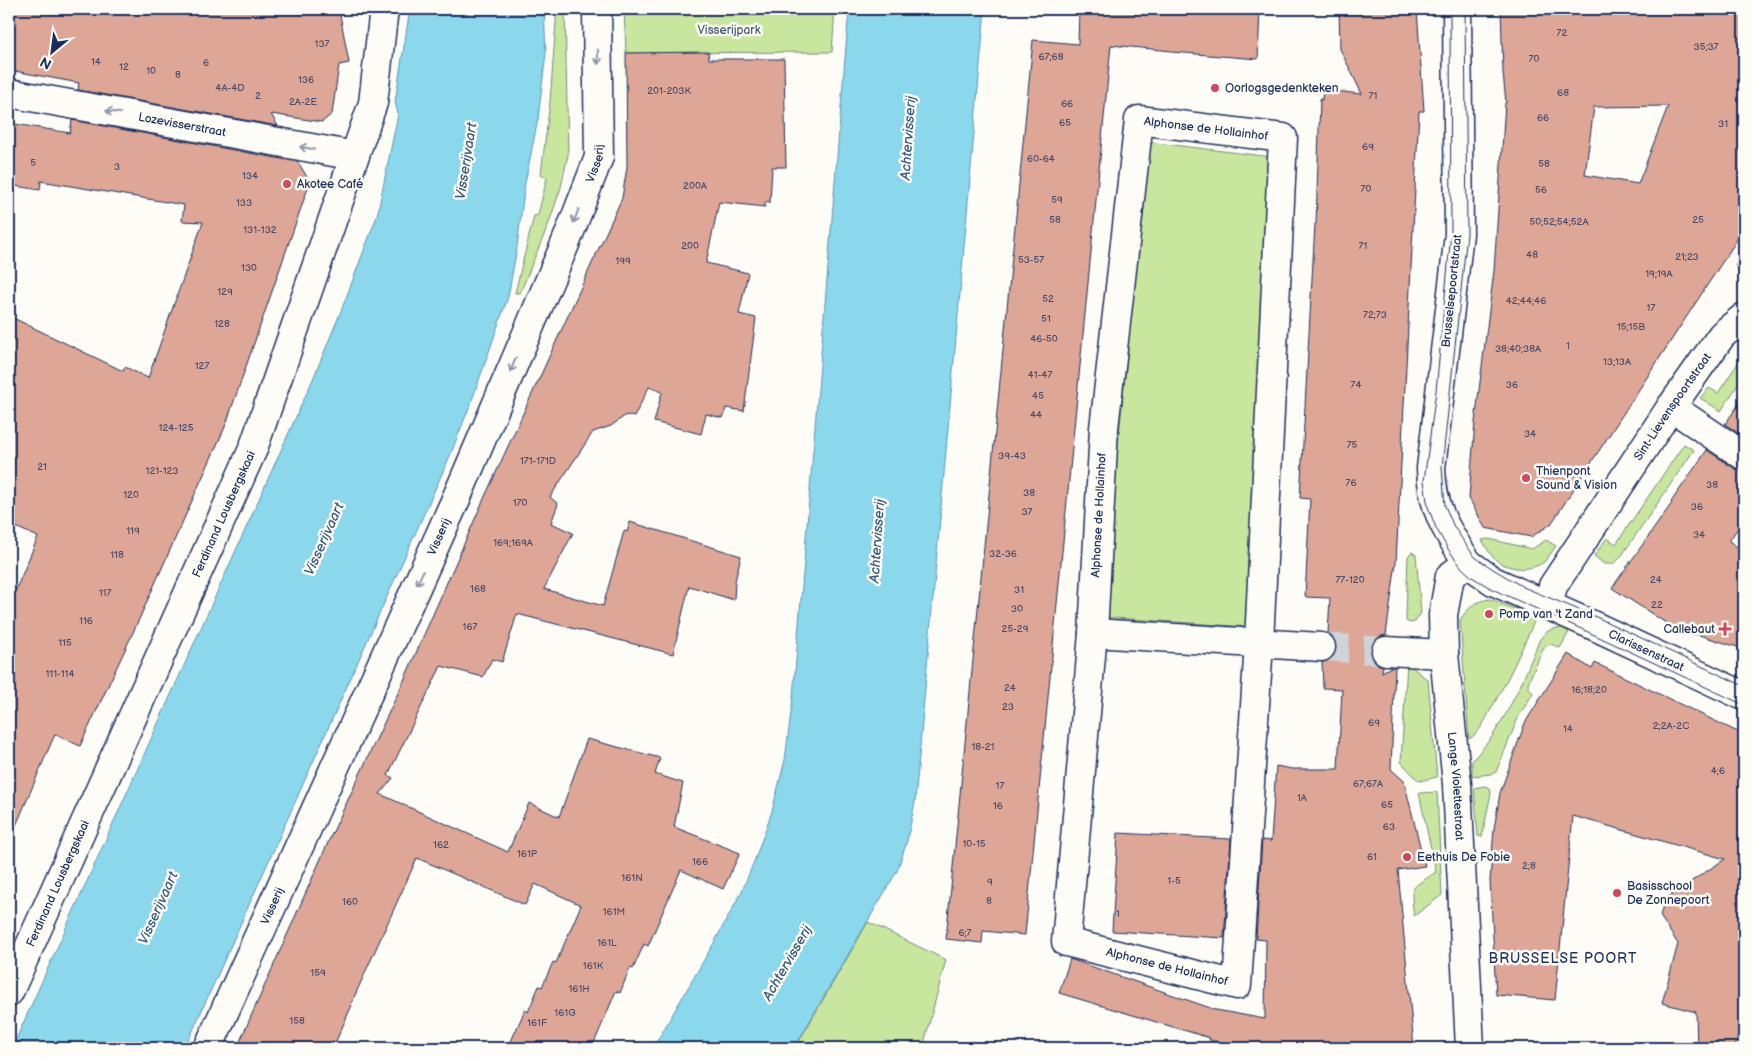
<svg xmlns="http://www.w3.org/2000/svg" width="1753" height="1057" viewBox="0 0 1753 1057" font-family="'Balsamiq Sans',sans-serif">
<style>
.green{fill:#c9e69e;stroke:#728a7e}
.water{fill:#8bd7eb;stroke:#5e94b3}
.building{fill:#dda696;stroke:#1b2f5e;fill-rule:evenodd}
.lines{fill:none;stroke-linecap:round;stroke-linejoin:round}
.minor-tunnel{stroke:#d0d3d8;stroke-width:28;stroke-dasharray:28 14;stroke-linecap:butt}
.minor-casing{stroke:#1b2f5e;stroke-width:31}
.tertiary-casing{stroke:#1b2f5e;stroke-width:31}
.minor{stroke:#fdfcf7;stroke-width:28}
.tertiary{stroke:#fdfcf7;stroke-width:28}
.tram{stroke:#1b2f5e;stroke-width:1}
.oneway{stroke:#8c96aa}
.poi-dot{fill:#d1495b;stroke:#fdfcf7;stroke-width:2}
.labels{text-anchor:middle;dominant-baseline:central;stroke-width:5;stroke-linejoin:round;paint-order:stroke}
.number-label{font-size:10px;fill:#4c4d6c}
.park-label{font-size:12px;fill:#465d6e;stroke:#fdfcf7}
.poi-label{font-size:12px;fill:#1b2f5e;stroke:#fdfcf7;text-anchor:start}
.street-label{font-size:12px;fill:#1b2f5e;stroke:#fdfcf7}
.water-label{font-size:14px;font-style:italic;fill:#375981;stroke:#fdfcf7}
.neighbourhood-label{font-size:14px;letter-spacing:1px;fill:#1b2f5e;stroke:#fdfcf7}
</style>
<rect width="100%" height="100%" fill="#fdfcf7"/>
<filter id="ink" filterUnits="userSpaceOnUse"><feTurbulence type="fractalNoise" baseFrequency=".02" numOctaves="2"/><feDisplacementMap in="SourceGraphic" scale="10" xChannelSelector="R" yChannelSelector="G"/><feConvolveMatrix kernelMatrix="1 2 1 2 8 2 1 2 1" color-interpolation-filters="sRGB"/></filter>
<g filter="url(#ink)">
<!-- green -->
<g class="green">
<path d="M557,9H565L568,155L561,187L549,223L520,293H515L534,216L538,215L547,178L541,174L550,102Z"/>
<path d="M624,9H835L832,52L626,53Z"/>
<path d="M1148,142L1272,157L1250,627L1101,617Z"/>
<path d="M1744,251V272L1735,266Z"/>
<path d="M1744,354V375L1721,411L1700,398L1709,388L1718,393Z"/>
<path d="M1684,444L1694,450L1620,558L1613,564H1604L1594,556L1607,538L1616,544Z"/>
<path d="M1489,539L1532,549L1546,540L1556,546C1552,551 1548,558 1544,562C1531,571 1512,570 1499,562C1491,557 1487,548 1482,540Z"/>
<path d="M1412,552L1416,555L1421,613L1415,622L1410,623L1406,621V616L1408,556Z"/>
<path d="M1490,599L1529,614L1534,622C1521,651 1508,680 1492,707C1486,718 1480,733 1469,739L1460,620C1468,608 1475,601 1490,599Z"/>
<path d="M1562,628L1569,632L1560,648L1551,644L1544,647L1528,683L1529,688L1533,693L1518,718L1496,772L1491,774L1472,776V761L1492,737L1507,712L1522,682L1540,639L1545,633L1552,629Z"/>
<path d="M1407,663L1428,680L1437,777L1419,781L1401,762Z"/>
<path d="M1485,786L1490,788L1491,793L1482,837L1478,836L1474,788Z"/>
<path d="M1437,792L1442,895L1414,916C1410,883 1410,890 1436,872L1419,793Z"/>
<path d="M868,922L946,960L923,1047L925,1048H795Z"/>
</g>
<!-- water -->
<g class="water">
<path d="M410,9H544L546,53L538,119L525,183L517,247L508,297L471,403L449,458L185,1048H12L313,379L341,311L377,216L398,114L395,102Z"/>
<path d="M849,9H985L915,802L907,841L897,871L794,1048H653L715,941L742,891L755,859L772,811L785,760L793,697Z"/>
</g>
<!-- building -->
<g class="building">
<path d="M9,9H339L349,63L339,65L332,114L322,122L271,114L278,126L78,90L79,83L9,70Z"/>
<path d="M1079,9H1260L1258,59L1172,52V51L1111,45L1025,935L983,931L982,943L946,939L1033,40L1078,44Z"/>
<path d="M1339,9H1417L1424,111H1419L1396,562L1386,635L1378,637L1373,642L1370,651L1372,659L1377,664L1383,666L1382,672L1391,667H1395L1391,769L1404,781L1425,866L1398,870L1414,1048H1250L1209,1040L1210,1038L1059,993L1070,959L1216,1010L1265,1019L1266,940L1256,939L1262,840L1271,841L1276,766L1292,769H1338L1342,689L1323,688L1322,662L1328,661L1334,656L1337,647L1335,640L1328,633L1330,598L1305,597L1310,499L1300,498L1315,224H1316L1320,99L1322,100L1323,90L1362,94L1340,49Z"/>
<path d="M1501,9H1744V229L1551,524L1531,537L1485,528L1469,498L1475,422L1494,271L1505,103H1506L1503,73ZM1668,106L1638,184L1585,175L1594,107Z"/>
<path d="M708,52L709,59H784L786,167H772L770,202H765V207L719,202L706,263L748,273L739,314L756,318L744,411L726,408L723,418L706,414L701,434L654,422L662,392L649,387L634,417L626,415L611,426L593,432L550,497L558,504L551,523L573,533L544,589L603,606L624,531L627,532L630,522L741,556L735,581L734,600L689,586L673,654L517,614L502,662L492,659L483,677L441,666L388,775L393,778L380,794L508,852L529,803L559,817L587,739L660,758L655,774L683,783L674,827L740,853L723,889L681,870L648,946L644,944L633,969L630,968L620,993L616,991L592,1048H508L525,1010L528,1012L539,986L542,987L553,962L556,963L581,905L535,884L525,905L417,858L351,1004L352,1005L333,1048H237L330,838L405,678L482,503L622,198L627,167L626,53Z"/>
<path d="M72,120L298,162L310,182L225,427L136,626L80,746L55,734L9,842V606L38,537L9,524V316L123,371L125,367L148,378L203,222L182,221L184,205L41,181L40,190L9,185V123L70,133Z"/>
<path d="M1744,397V437L1725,424Z"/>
<path d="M1707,450L1735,469L1744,471V519L1729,541L1744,552V649L1696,634L1695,635L1666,623L1612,588L1672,503L1671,502Z"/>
<path d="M1568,654L1592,669L1595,663L1744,735V1012L1735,1048H1697L1696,1012L1662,1003L1678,944L1660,916L1665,899L1725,859L1573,816L1555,1000L1496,995L1490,880L1494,829L1500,793L1525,723Z"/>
<path d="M1118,833L1231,839L1224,938L1112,931Z"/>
</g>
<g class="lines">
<!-- minor-tunnel -->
<path class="minor-tunnel" d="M1321,647L1386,651"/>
<!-- minor casing -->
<g class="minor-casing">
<g id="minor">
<path id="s1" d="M9,93L355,156"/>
<path d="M1139,120L1283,138L1259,643L1237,985L1066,942L1093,633L1104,428Z"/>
<path d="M1671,407L1744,456"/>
<path id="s2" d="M1468,563L1493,581L1590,624L1744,696"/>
<path id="s3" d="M1548,606L1553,586L1671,407L1722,335L1744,317"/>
<path d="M1093,633L1321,647"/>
<path d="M1386,651L1444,654"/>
<path id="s4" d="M9,992L253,449L373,103L384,9"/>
<path id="s5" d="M208,1048L456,499L566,242L599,157L597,9"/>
</g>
</g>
<!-- tertiary casing -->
<g class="tertiary-casing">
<g id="tertiary">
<path id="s6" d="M1457,9L1459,234L1431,468C1432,509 1446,530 1468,563L1450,576L1443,615L1444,654L1457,784L1470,1048"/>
</g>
</g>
<!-- minor -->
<use href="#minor" class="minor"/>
<!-- tertiary -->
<use href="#tertiary" class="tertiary"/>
<!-- tram -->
<g class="tram">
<path d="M1450,9L1451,233L1436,391L1424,481L1428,507L1436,528L1448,549L1462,568L1472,577L1492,589L1586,631L1744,705"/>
<path d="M1465,9L1467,234L1442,467L1445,506L1454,527L1469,549L1475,557L1493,569L1523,587L1594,616L1744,686"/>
</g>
</g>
<!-- one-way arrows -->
<defs><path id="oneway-shaft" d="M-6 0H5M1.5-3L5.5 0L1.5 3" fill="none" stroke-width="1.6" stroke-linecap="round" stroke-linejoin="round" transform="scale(1.25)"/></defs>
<g class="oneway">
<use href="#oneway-shaft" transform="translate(598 57) rotate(89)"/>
<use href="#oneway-shaft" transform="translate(113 112) rotate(-170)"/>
<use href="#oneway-shaft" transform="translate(307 148) rotate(-170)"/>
<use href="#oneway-shaft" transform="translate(576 216) rotate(111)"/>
<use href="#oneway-shaft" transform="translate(513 365) rotate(113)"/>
<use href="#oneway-shaft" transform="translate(420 578) rotate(114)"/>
</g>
</g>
<!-- markers -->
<g class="poi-dot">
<circle cx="1215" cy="88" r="5"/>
<circle cx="287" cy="184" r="5"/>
<circle cx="1526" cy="478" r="5"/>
<circle cx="1489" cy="614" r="5"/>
<path d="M1722.5 621.5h5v5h5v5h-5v5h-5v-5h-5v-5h5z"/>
<circle cx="1407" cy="857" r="5"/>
<circle cx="1617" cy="893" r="5"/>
</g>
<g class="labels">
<!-- number labels -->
<g class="number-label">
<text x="1562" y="33">72</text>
<text x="322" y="44">137</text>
<text x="1706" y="47">35;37</text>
<text x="1051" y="57">67;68</text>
<text x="1534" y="59">70</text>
<text x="96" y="62">14</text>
<text x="206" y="63">6</text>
<text x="124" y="67">12</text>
<text x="151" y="71">10</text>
<text x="178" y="75">8</text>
<text x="306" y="80">136</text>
<text x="230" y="88">4A-4D</text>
<text x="669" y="91">201-203K</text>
<text x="1563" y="93">68</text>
<text x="258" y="96">2</text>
<text x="1373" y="96">71</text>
<text x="303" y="102">2A-2E</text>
<text x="1067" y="104">66</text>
<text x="1543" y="118">66</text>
<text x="1065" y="123">65</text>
<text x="1723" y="124">31</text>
<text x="1368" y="147">69</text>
<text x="1041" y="159">60-64</text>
<text x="33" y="163">5</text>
<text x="1544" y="164">58</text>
<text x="117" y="167">3</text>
<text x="250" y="176">134</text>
<text x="695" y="186">200A</text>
<text x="1366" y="189">70</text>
<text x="1541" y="190">56</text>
<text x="1057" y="200">59</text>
<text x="244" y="203">133</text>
<text x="1055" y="220">58</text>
<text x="1698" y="220">25</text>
<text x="1559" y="222">50;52;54;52A</text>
<text x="260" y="230">131-132</text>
<text x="690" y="246">200</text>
<text x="1363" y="246">71</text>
<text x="1532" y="255">48</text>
<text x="1687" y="257">21;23</text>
<text x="1031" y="260">53-57</text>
<text x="623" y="261">199</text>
<text x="249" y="268">130</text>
<text x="1659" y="274">19;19A</text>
<text x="225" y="292">129</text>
<text x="1048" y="299">52</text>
<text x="1526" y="301">42;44;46</text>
<text x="1651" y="308">17</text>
<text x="1375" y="315">72;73</text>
<text x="1046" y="319">51</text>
<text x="222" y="324">128</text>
<text x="1631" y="327">15;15B</text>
<text x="1044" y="339">46-50</text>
<text x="1568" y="346">1</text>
<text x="1518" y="349">38;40;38A</text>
<text x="1617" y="362">13;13A</text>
<text x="202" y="366">127</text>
<text x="1040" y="375">41-47</text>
<text x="1356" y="385">74</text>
<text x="1512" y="385">36</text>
<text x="1038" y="396">45</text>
<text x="1036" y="415">44</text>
<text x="176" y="428">124-125</text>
<text x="1530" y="434">34</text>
<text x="1352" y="445">75</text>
<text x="1012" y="456">39-43</text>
<text x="538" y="461">171-171D</text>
<text x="42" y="467">21</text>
<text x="162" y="471">121-123</text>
<text x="1351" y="483">76</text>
<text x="1712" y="485">38</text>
<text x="1029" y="493">38</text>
<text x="131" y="495">120</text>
<text x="520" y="503">170</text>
<text x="1697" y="507">36</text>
<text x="1027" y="512">37</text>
<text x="133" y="531">119</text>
<text x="1699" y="535">34</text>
<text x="513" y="543">169;169A</text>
<text x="1003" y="554">32-36</text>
<text x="117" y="555">118</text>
<text x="1350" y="580">77-120</text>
<text x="1656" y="580">24</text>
<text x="478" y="589">168</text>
<text x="1019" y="590">31</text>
<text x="105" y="593">117</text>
<text x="1657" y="605">22</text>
<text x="1017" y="609">30</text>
<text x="86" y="621">116</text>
<text x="470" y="627">167</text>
<text x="1015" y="629">25-29</text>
<text x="65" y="643">115</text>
<text x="60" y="674">111-114</text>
<text x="1010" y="688">24</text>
<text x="1589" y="690">16;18;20</text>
<text x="1008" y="707">23</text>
<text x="1374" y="723">69</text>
<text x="1671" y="726">2;2A-2C</text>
<text x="1568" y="729">14</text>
<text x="983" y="747">18-21</text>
<text x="1718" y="771">4;6</text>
<text x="1368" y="784">67;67A</text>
<text x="1000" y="786">17</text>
<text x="1302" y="798">1A</text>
<text x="1387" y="805">65</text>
<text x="998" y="806">16</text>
<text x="1389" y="827">63</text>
<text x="974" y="844">10-15</text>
<text x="441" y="845">162</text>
<text x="527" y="854">161P</text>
<text x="1372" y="857">61</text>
<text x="700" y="862">166</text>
<text x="1529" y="866">2;8</text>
<text x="632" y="878">161N</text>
<text x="1174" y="881">1-5</text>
<text x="990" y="882">9</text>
<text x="989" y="901">8</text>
<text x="350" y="902">160</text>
<text x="614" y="912">161M</text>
<text x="1118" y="914">1</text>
<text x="965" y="933">6;7</text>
<text x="607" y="943">161L</text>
<text x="593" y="966">161K</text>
<text x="318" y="973">159</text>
<text x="579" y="989">161H</text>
<text x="565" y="1013">161G</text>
<text x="297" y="1021">158</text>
<text x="537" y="1023">161F</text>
</g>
<!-- park labels -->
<g class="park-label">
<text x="729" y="30">Visserijpark</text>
</g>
<!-- poi labels -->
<g class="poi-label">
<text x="1225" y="88">Oorlogsgedenkteken</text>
<text x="297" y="184">Akotee Café</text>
<text x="1536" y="471">Thienpont<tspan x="1536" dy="14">Sound &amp; Vision</tspan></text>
<text x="1499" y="614">Pomp van 't Zand</text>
<text x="1715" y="629" text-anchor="end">Callebaut</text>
<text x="1417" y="857">Eethuis De Fobie</text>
<text x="1627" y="886">Basisschool<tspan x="1627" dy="14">De Zonnepoort</tspan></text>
</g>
<!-- street labels -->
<g class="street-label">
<text stroke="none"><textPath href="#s1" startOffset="176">Lozevisserstraat</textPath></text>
<text transform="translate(1206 129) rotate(7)">Alphonse de Hollainhof</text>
<text stroke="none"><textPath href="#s5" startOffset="966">Visserij</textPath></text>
<text transform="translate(1452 291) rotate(-84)">Brusselsepoortstraat</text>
<text stroke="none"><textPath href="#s3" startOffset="236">Sint-Lievenspoortstraat</textPath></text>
<text stroke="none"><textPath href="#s4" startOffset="524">Ferdinand Lousbergskaai</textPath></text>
<text transform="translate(1099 515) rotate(-87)">Alphonse de Hollainhof</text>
<text stroke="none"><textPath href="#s5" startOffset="561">Visserij</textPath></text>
<text stroke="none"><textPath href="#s2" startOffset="199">Clarissenstraat</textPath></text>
<text stroke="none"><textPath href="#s6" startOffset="798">Lange Violettestraat</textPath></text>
<text stroke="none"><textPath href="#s4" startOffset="119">Ferdinand Lousbergskaai</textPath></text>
<text stroke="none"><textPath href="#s5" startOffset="156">Visserij</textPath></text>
<text transform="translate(1167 967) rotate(14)">Alphonse de Hollainhof</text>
</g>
<!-- water labels -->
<g class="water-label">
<text transform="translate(908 138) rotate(-86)">Achtervisserij</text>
<text transform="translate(466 161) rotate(-81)">Visserijvaart</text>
<text transform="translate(324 539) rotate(-66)">Visserijvaart</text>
<text transform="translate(877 541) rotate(-86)">Achtervisserij</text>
<text transform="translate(158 908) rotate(-66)">Visserijvaart</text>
<text transform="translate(787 963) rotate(-60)">Achtervisserij</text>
</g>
<!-- neighbourhood labels -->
<g class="neighbourhood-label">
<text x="1563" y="958">BRUSSELSE POORT</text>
</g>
</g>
<!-- margin -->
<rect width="1753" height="1057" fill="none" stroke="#fdfcf7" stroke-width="30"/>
<rect x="15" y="15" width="1723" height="1027" fill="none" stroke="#1b2f5e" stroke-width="2" filter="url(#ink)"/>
<!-- north arrow -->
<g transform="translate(52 52) rotate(209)" stroke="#fdfcf7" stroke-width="4" paint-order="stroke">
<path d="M0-4L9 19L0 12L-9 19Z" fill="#1b2f5e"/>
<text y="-8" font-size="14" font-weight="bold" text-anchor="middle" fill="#1b2f5e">N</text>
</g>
</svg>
